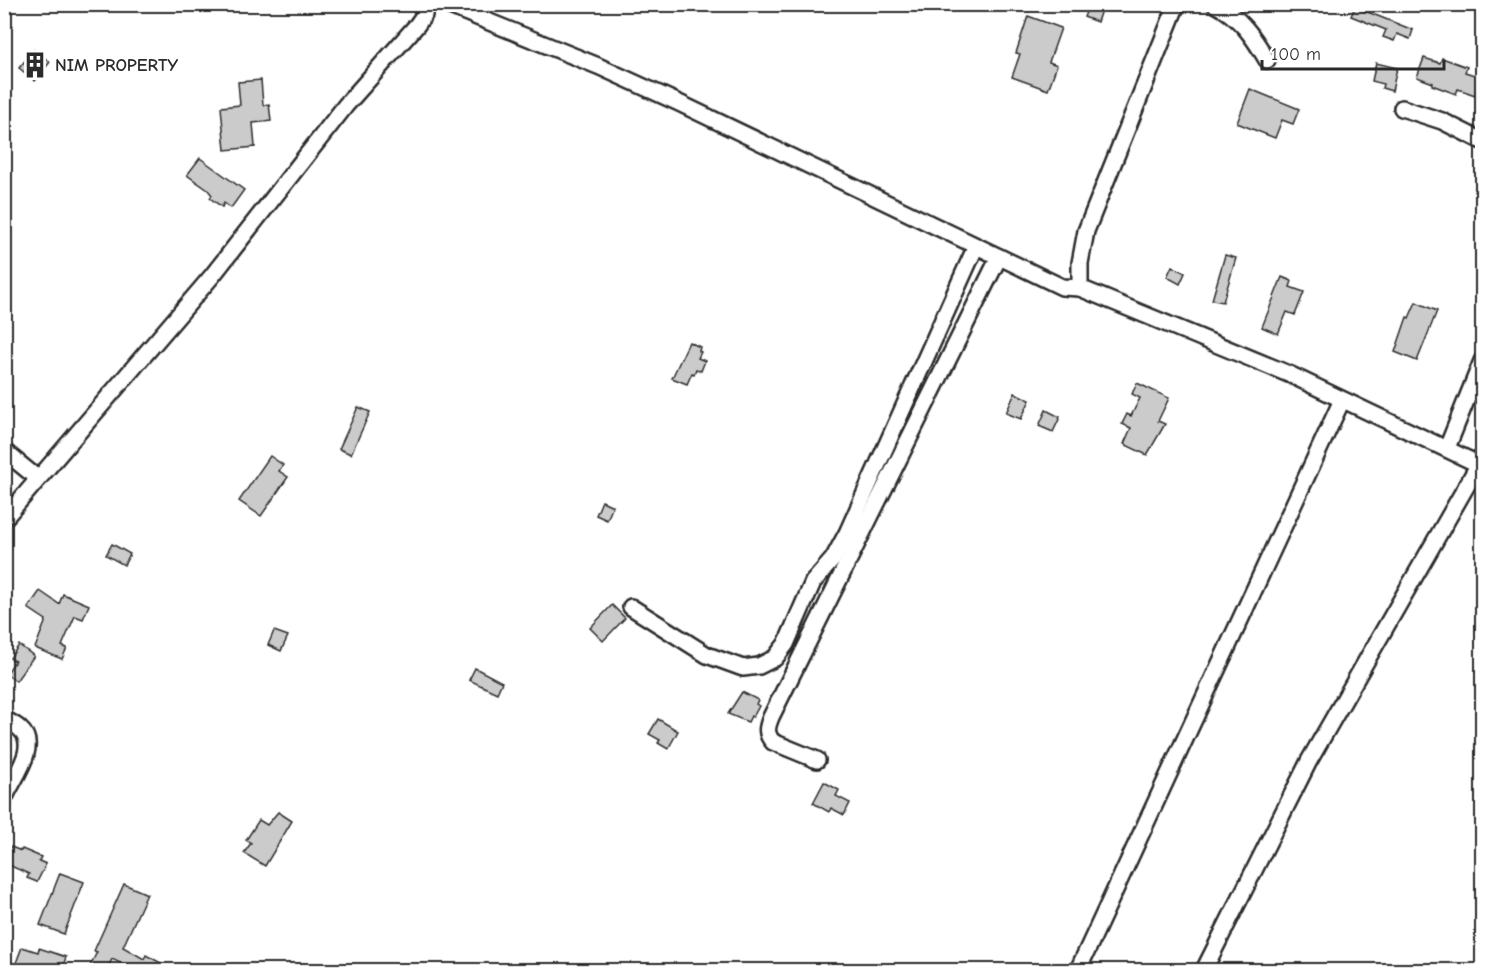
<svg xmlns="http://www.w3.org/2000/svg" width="1487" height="975" viewBox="0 0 1487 975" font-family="'Comic Neue',sans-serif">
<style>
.building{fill:#cbcbcb;stroke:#2b2b2b;stroke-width:1.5}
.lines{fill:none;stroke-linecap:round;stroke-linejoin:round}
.minor-casing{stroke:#2b2b2b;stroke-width:20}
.minor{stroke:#fff;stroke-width:15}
.labels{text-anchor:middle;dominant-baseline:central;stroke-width:4.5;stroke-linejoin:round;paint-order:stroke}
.poi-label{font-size:18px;font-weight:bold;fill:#2b2b2b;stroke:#fff;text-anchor:start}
</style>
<rect width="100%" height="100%" fill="#fff"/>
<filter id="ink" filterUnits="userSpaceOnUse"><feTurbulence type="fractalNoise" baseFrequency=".0167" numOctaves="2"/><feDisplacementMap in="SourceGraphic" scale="12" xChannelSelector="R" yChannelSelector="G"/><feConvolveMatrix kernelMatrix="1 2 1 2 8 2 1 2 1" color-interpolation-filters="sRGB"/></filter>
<g filter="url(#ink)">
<!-- building -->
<g class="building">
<path d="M1091,4H1103L1097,22L1084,17L1088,7H1090Z"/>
<path d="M1355,7L1413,30L1410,39L1397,34L1394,41L1383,37L1386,30L1351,16Z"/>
<path d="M1028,16L1061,28L1049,62L1057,65L1048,90L1012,77L1020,54L1016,53Z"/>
<path d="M34,50L50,62L35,81L19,68Z"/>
<path d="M1424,58L1440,63L1442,58L1467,67L1465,72L1481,77L1475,95L1458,89L1456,94L1432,85L1433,83L1417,77Z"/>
<path d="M1376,63L1397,68L1392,91L1382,88L1383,84L1372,81Z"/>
<path d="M261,80L263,105L269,104L271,121L253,123L255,147L225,150L221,107L240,105L238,82Z"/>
<path d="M1250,89L1299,109L1293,124L1282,120L1275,138L1237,123Z"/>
<path d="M200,158L244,190L231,208L224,203L222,207L210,198L212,195L208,190L187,175Z"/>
<path d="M1225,255L1236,258L1223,302L1212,300Z"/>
<path d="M1172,266L1185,273L1180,284L1167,277Z"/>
<path d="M1282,277L1292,281L1290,287L1304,292L1295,315L1287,312L1278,334L1262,327Z"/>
<path d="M1416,302L1437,311L1417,361L1395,352L1407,317L1409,318Z"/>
<path d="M689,342L700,347L699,351L701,352L698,358L705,361L701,371L696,369L694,374L692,373L687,384L672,378Z"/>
<path d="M1137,383L1169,398L1158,421L1165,424L1147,455L1124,444L1131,428L1122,424L1127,414L1131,416L1140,398L1132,394Z"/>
<path d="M1015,393L1030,400L1021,419L1006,413Z"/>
<path d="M358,407L370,412L351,454L339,449Z"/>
<path d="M1046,410L1060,417L1053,432L1039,426Z"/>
<path d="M270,456L283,465L279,471L288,477L261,516L239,501Z"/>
<path d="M602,501L613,506L607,520L596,515Z"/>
<path d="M112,544L130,554L124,565L106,555Z"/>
<path d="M40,591L59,604L63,594L89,605L83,619L75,616L62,646L67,648L62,659L35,648L46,620L28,608Z"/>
<path d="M612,605L625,618L603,641L590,628Z"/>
<path d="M274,631L288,636L281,651L268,645Z"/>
<path d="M19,645L34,656L16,681L6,674L15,661L10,658Z"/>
<path d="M475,668L502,682L497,693L469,680Z"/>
<path d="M742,692L758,700L756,704L759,706L753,717L751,716L748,722L728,714Z"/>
<path d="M658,719L678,731L668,749L658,743L660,740L649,734Z"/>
<path d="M824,782L839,790L836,796L850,803L844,815L831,808L829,812L813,803Z"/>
<path d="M278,812L292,821L265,866L244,853L251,843L246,840L259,820L267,825Z"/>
<path d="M4,844L21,851L22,849L41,857L39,861L46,864L37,882L27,878L29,874L4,863Z"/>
<path d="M60,873L84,882L64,934L40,925Z"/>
<path d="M124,884L147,894L123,947L144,959L146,955L174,970H136L112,959L107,970H88L97,952L94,951Z"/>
<path d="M22,947L38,952L39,948L66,957L62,970H38L16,963Z"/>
</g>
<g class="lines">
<!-- minor casing -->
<g class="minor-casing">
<g id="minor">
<path d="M445,4L598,66L679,103L1062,287L1080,288"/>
<path d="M1177,4L1086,231L1080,263V288L1291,375L1482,466"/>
<path d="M1215,4C1240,17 1253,36 1267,60"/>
<path d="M1402,108L1442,121L1482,141"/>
<path d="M1447,448L1482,361"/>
<path d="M4,451L37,478"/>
<path d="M4,519L212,276L346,105L417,25L424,15L425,4"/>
<path d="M631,607L707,655L743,668L759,666L775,658L786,644L813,582L833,559L847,533L976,246"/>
<path d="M4,719C10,722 16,725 20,729C40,746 13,778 5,797"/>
<path d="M817,760L773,742C765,733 767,727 771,717L999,257"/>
<path d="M1078,970L1342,400"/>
<path d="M1204,970L1309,761L1479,464"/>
</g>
</g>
<!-- minor -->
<use href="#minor" class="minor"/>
</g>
</g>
<!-- icons -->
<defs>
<g id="building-bare" transform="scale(2.07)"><path d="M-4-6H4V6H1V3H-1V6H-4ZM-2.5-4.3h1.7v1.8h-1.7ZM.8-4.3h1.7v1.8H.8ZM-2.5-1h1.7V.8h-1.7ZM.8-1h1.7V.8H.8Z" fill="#2b2b2b" stroke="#fff" stroke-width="2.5" paint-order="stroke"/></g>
</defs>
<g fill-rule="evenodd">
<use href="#building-bare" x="35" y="65"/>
</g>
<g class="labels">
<!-- poi labels -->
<g class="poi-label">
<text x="55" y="65">NIM PROPERTY</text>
</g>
</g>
<!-- margin -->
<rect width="1487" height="975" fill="none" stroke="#fff" stroke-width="24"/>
<rect x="12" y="12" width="1463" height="951" fill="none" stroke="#2b2b2b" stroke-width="2" filter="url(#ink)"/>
<!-- scale -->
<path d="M1262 60v9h182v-9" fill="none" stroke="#2b2b2b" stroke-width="3"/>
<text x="1271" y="60" font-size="18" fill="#2b2b2b" stroke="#ffffff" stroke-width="4.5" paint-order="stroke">100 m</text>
</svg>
